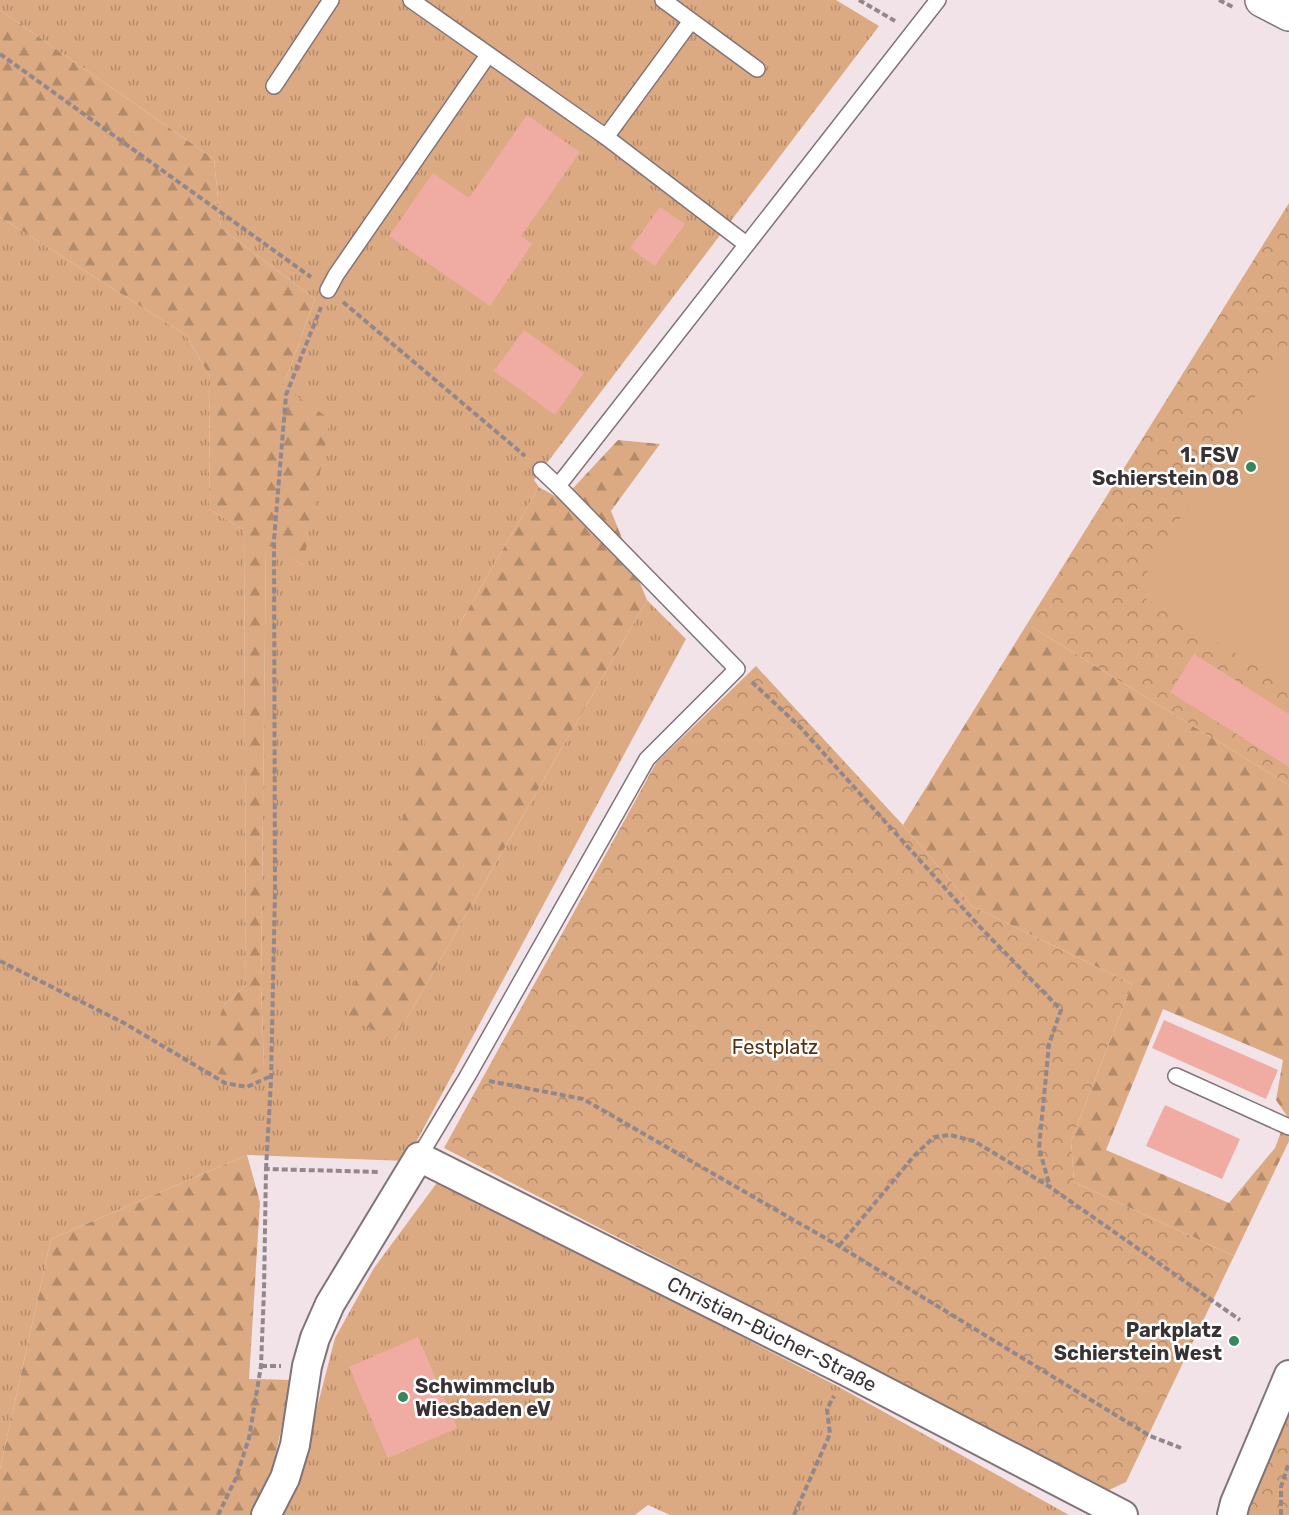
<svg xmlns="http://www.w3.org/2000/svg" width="1289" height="1515" viewBox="0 0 1289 1515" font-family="Rubik,sans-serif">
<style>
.grass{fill:url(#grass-tufts)}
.forest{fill:url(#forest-firs);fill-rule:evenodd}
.park{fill:url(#park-crowns)}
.pitch{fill:#dcaa82}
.building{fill:#f0aca2}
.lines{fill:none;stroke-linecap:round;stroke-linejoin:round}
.service-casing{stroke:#817478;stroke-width:18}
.minor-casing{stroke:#817478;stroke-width:32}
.tertiary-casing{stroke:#817478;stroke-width:36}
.path{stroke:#92888b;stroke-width:4;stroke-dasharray:6 3;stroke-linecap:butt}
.service{stroke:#fff;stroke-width:15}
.minor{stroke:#fff;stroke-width:28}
.tertiary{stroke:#fff;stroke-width:33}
.poi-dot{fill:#35885b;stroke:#fff;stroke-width:2}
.labels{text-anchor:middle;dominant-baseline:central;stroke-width:5;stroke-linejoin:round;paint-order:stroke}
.poi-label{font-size:20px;font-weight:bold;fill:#383234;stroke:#fff;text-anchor:end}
.park-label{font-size:20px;fill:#543212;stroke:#fff}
.street-label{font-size:20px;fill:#383234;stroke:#fff}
</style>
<defs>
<pattern id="grass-tufts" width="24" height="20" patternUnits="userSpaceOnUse" patternTransform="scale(1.5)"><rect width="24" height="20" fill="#dcaa82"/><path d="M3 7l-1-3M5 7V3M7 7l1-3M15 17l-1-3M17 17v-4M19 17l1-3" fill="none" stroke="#b38b6b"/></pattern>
<pattern id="forest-firs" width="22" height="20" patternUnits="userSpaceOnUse" patternTransform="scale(1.5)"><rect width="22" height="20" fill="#dcaa82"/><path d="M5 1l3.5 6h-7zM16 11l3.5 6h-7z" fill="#b38b6b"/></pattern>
<pattern id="park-crowns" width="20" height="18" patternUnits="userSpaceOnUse" patternTransform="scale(1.5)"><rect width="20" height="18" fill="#dcaa82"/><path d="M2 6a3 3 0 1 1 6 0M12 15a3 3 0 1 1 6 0" fill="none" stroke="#b38b6b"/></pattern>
</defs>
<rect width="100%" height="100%" fill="#f2e3e8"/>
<!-- grass -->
<g class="grass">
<path d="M0,0H836L879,26L534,480L539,487L459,625L393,1042L647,600L686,639L406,1161L247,1155L51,1239L0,1469V217L186,335L210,377L209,509L244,530L246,985L224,1005L264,1068L261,985L266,543L303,565L283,387L315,299L221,228L214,159L0,10Z"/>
<path d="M439,1180L839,1387L1069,1515H670L648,1505L635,1515H280L304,1458L335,1338L374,1268Z"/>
</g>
<!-- forest -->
<g class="forest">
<path d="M0,10L214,159L221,228L315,299L283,387L330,419L303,565L266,544L261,985L264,1068C248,1080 231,1076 212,1073L209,1047L224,1005L246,985L244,530L209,509L210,377L186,335L0,217Z"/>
<path d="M618,440L660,444L611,511L647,600L393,1042L346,1013L459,625L539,487L562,500Z"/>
<path d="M1027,624L1289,785V1141L1234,1256L1074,1182L1071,1141L1132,984L972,906L903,825ZM1163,1009L1283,1060L1276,1100L1287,1116L1275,1148L1229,1203L1106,1150Z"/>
<path d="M247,1155L260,1202L249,1379L292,1380L269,1484L253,1515H0V1469L51,1239Z"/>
</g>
<!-- park -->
<g class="park">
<path d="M1289,203V785L1027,624Z"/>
<path d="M756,666L903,825L972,906L1132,984L1071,1141L1074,1182L1234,1256L1126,1482L1109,1490L444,1148L656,763Z"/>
<path d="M1289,1407V1515H1247V1512Z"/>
</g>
<!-- pitch -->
<path class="pitch" d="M1289,342V686L1135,592Z"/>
<!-- building -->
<g class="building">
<path d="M527,115L580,152L521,236L532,244L490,306L389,236L433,173L469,198Z"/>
<path d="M660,207L685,224L655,266L630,248Z"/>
<path d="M524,330L584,373L555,415L494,371Z"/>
<path d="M1194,654L1289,714V767L1170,692Z"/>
<path d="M1164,1020L1278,1070L1266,1099L1152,1048Z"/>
<path d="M1165,1105L1240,1139L1222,1179L1146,1146Z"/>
<path d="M418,1337L457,1428L388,1458L349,1367Z"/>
</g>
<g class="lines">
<!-- service casing -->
<g class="service-casing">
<g id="service">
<path d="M411,0L606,137L746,244"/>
<path d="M663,0L757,69"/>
<path d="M274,86L331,0"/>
<path d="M606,137L691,21"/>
<path d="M328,290L336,275L488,55"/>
<path d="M541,470L558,486L938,0"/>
<path d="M1176,1076L1289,1127"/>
<path d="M419,1157L467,1077L647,759L737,669L558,486"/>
</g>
</g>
<!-- minor casing -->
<g class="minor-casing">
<g id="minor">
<path id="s1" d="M266,1515L285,1478L295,1445L307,1366L315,1338L330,1304L419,1157L846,1371L1123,1515"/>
<path d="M1232,1515L1235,1503L1289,1375"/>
</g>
</g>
<!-- tertiary casing -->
<g class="tertiary-casing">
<path id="tertiary" d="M1262,0L1289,14"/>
</g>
<!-- path -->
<g class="path">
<path d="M859,0L895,21"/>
<path d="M1219,0L1235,8"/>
<path d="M0,54L311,277"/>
<path d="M343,302L525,456"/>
<path d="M752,682L800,727L979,926L1061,1010L1049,1044L1039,1148L1050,1187"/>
<path d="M0,961L124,1023L225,1083L247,1087L271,1076"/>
<path d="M489,1081L583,1099L839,1246L1150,1436L1181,1448"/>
<path d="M266,1169L271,1081L275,892L274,540L286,395L321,307"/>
<path d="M839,1246L914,1156L934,1137L950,1135L974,1141L1050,1187L1240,1320"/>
<path d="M261,1366H281"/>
<path d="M218,1515L236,1478L249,1438L261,1366L264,1290L266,1169L379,1172"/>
<path d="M794,1515L830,1434L827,1409L834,1396"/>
<path d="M1281,1515V1487L1289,1462"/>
</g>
<!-- service -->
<use href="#service" class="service"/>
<!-- minor -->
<use href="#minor" class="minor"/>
<!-- tertiary -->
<use href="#tertiary" class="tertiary"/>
</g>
<!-- markers -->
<g class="poi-dot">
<circle cx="1251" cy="467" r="6"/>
<circle cx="1234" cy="1341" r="6"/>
<circle cx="403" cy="1397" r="6"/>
</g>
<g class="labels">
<!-- poi labels -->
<g class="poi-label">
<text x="1239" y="455">1. FSV<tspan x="1239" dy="23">Schierstein 08</tspan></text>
<text x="1222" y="1330">Parkplatz<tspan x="1222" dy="23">Schierstein West</tspan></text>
<text x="415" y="1386" text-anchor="start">Schwimmclub<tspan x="415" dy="23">Wiesbaden eV</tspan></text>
</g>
<!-- park labels -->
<g class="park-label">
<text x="775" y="1047">Festplatz</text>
</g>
<!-- street labels -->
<g class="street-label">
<text stroke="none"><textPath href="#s1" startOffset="789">Christian-Bücher-Straße</textPath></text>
</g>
</g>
</svg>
